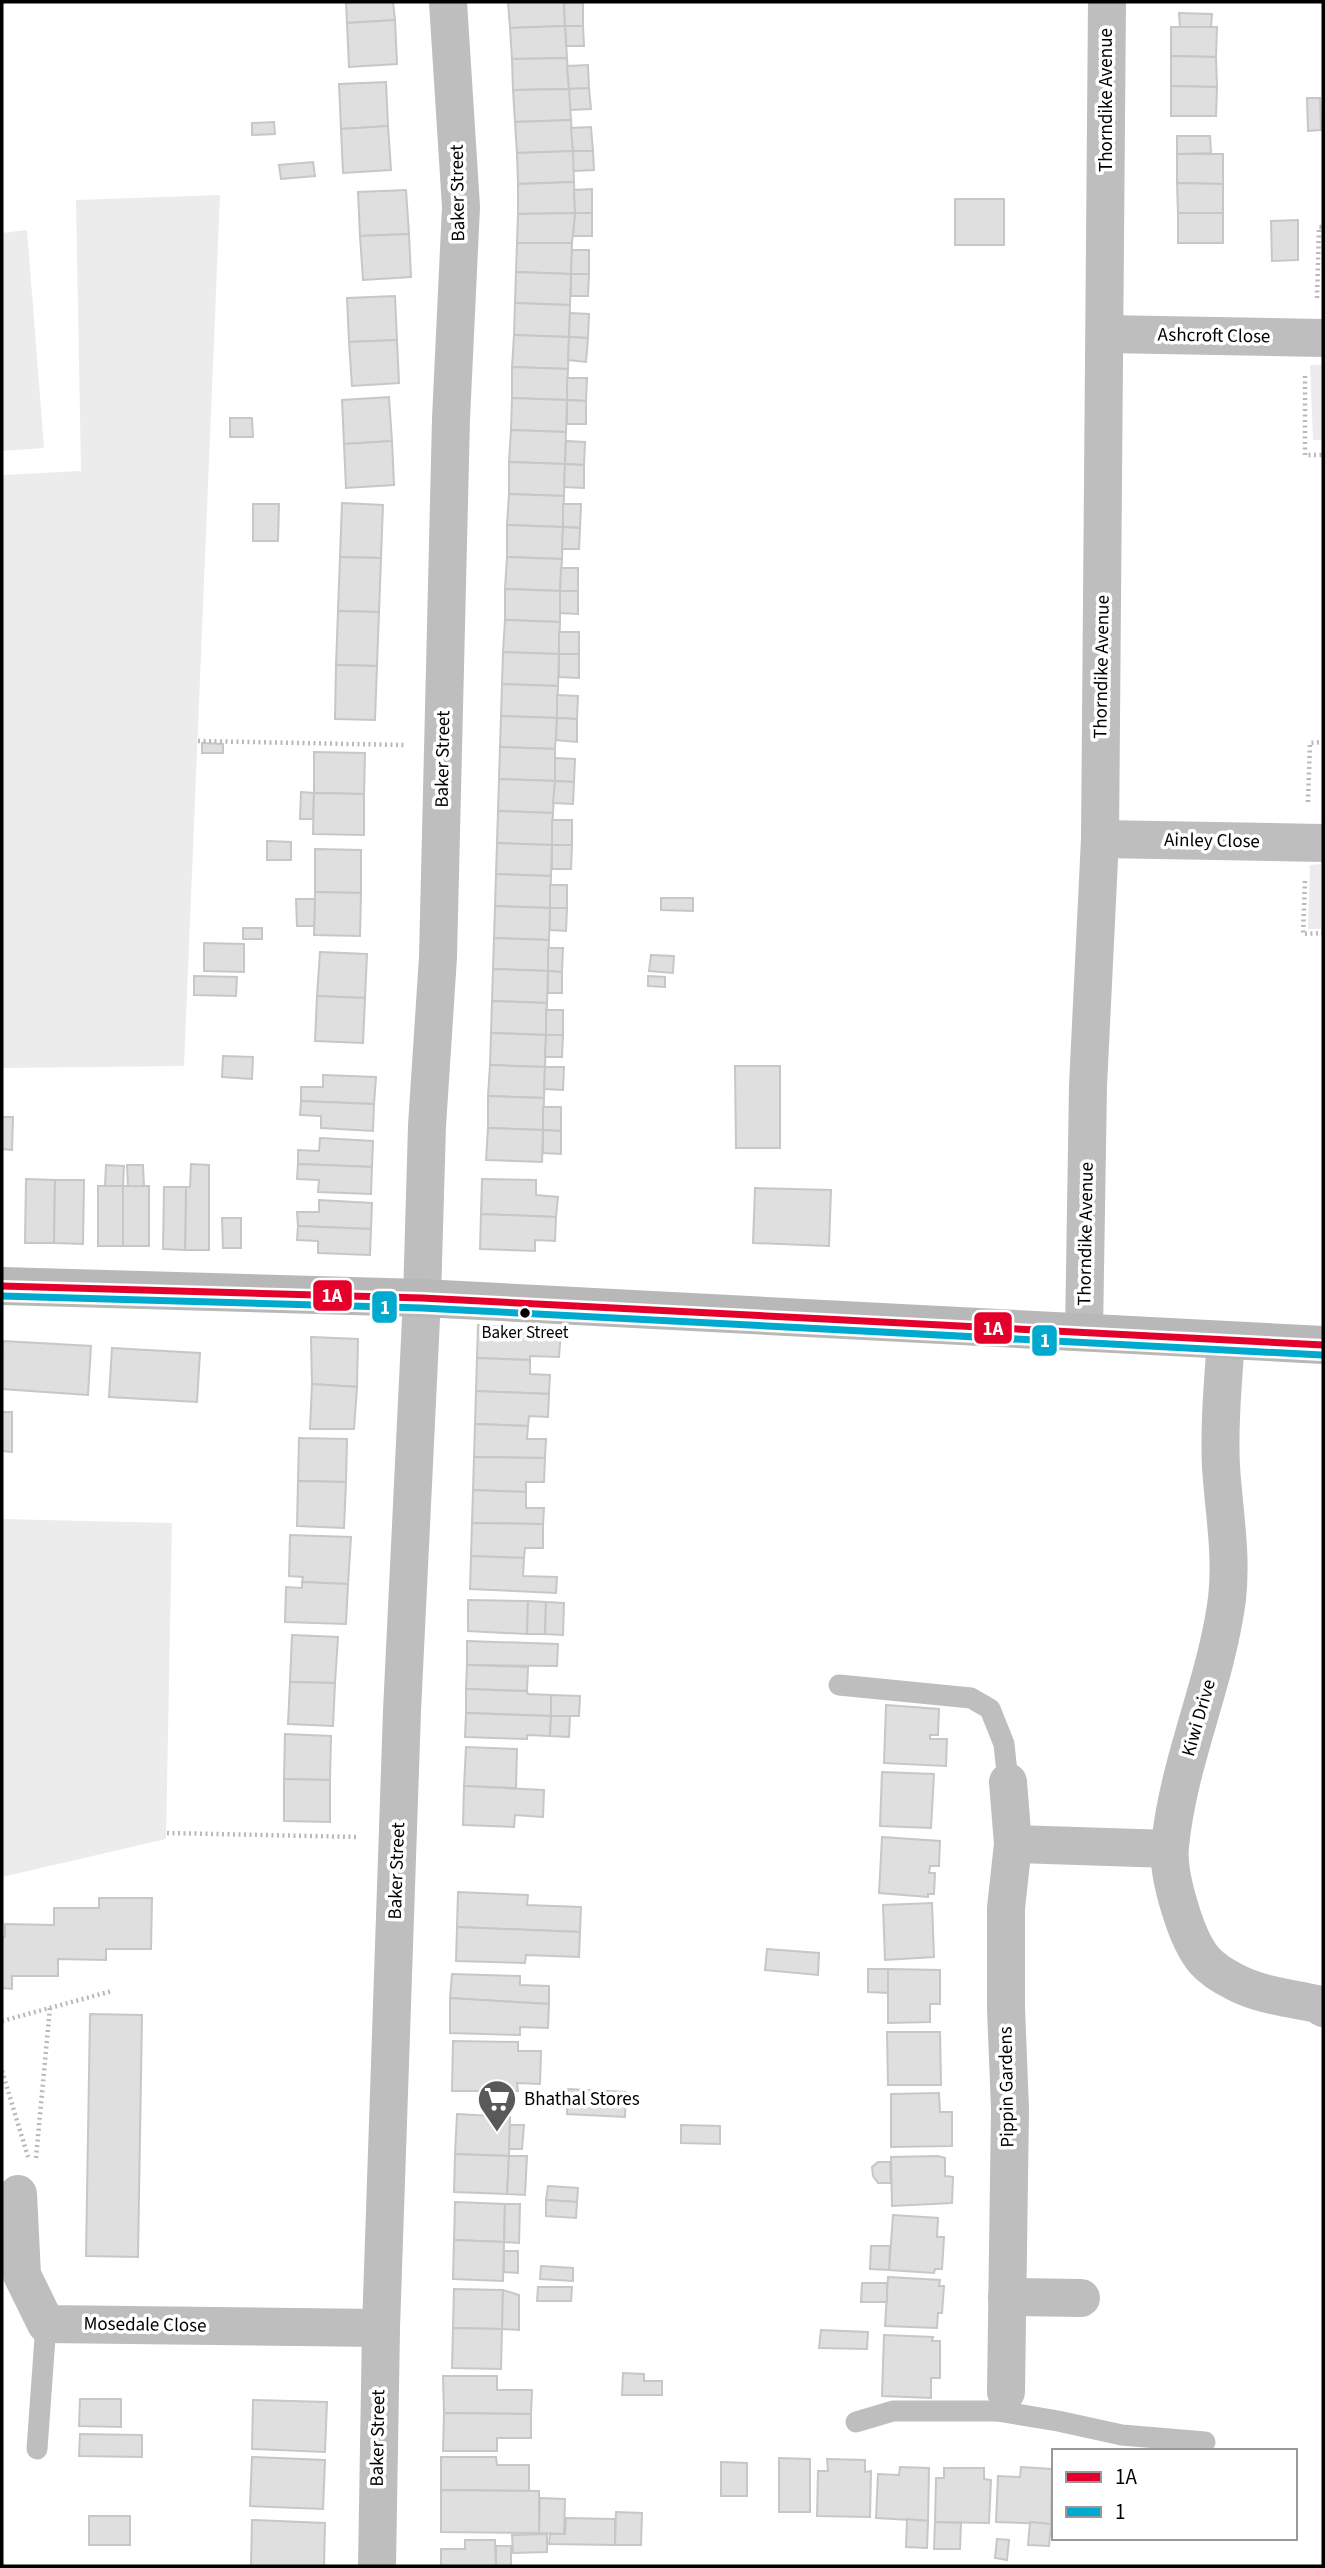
<svg xmlns="http://www.w3.org/2000/svg" width="1325" height="2568" viewBox="0 0 1325 2568" font-family="'Source Sans 3',sans-serif">
<style>
.green{fill:#ececec}
.building{fill:#dfdfdf;stroke:#c7c7c7;stroke-width:2}
.lines{fill:none;stroke-linecap:round;stroke-linejoin:round}
.path{stroke:#b9b9b9;stroke-width:4.5;stroke-dasharray:2 3.5;stroke-linecap:butt}
.lane{stroke:#bebebe;stroke-width:21}
.street{stroke:#bebebe;stroke-width:38}
.secondary{stroke:#b8b8b8;stroke-width:38}
.bus-1-casing{stroke:#fff;stroke-width:12}
.bus-2-casing{stroke:#fff;stroke-width:12}
.bus-1{stroke:#e4002b;stroke-width:7}
.bus-2{stroke:#00a9ce;stroke-width:7}
.bus-dot{fill:#000;stroke:#fff;stroke-width:2.5}
.labels{text-anchor:middle;dominant-baseline:central;stroke-width:7;stroke-linejoin:round;paint-order:stroke}
.bus-label{font-size:17px;fill:#000;stroke:#fff}
.street-label{font-size:19px;fill:#000;stroke:#fff}
.poi-label{font-size:19px;fill:#000;stroke:#fff;text-anchor:start}
.line-badge{stroke:#fff;stroke-width:2.5}
.badge-label{font-size:19px;text-anchor:middle;font-weight:bold;fill:#fff}
</style>
<rect width="100%" height="100%" fill="#fff"/>
<!-- green -->
<g class="green">
<path d="M220,195L184,1066L2,1068V475L81,471L76,200Z"/>
<path d="M27,230L44,448L2,451V233Z"/>
<path d="M1310,365H1323V440H1313Z"/>
<path d="M1323,864V929H1308L1310,865Z"/>
<path d="M2,1519L172,1523L166,1839L2,1877Z"/>
</g>
<!-- building -->
<g class="building">
<path d="M346,2H393L395,20L347,23Z"/>
<path d="M508,2H564L565,26L510,28Z"/>
<path d="M583,2V26H565L564,3Z"/>
<path d="M1179,13L1212,14L1211,27H1180Z"/>
<path d="M395,20L397,64L349,67L347,23Z"/>
<path d="M565,26H583L584,46H566Z"/>
<path d="M565,26L567,58L512,59L510,28Z"/>
<path d="M1171,27H1217L1216,57L1171,56Z"/>
<path d="M1171,56L1216,57L1217,87L1171,86Z"/>
<path d="M567,58L569,89L513,90L512,59Z"/>
<path d="M588,65L589,88L569,89L567,66Z"/>
<path d="M386,82L388,126L341,129L339,84Z"/>
<path d="M1171,86L1217,87L1216,116H1171Z"/>
<path d="M589,88L591,109L569,110V89Z"/>
<path d="M569,89L571,120L515,122L513,90Z"/>
<path d="M1307,98H1320L1321,130L1308,131Z"/>
<path d="M571,120L573,151L517,153L515,122Z"/>
<path d="M274,122L275,134L252,135V123Z"/>
<path d="M388,126L391,170L343,173L341,129Z"/>
<path d="M591,127L593,151H573L571,128Z"/>
<path d="M1177,136H1210L1211,153L1177,154Z"/>
<path d="M573,151H593L594,170L573,171Z"/>
<path d="M573,151L574,182L518,184L517,153Z"/>
<path d="M1177,154H1223V184L1177,183Z"/>
<path d="M313,162L315,176L281,179L279,165Z"/>
<path d="M574,182L575,213L518,214V184Z"/>
<path d="M1177,183L1223,184V213H1178Z"/>
<path d="M592,189V213H575L574,190Z"/>
<path d="M406,190L409,234L360,236L358,192Z"/>
<rect x="955" y="199" width="49" height="46"/>
<path d="M575,213H592V236H573Z"/>
<path d="M575,213L572,243H517L518,214Z"/>
<rect x="1178" y="213" width="45" height="30"/>
<path d="M1298,220V260L1272,261L1271,221Z"/>
<path d="M409,234L411,277L363,280L360,236Z"/>
<path d="M517,243H572L571,274L516,272Z"/>
<path d="M572,250H589V274H571Z"/>
<path d="M516,272L571,274L570,305L515,303Z"/>
<path d="M571,274H589L588,296H571Z"/>
<path d="M395,296L397,340L349,342L347,298Z"/>
<path d="M515,303L570,305L569,337L514,335Z"/>
<path d="M570,313L589,314L588,338L569,337Z"/>
<path d="M514,335L569,337L568,369L512,367Z"/>
<path d="M569,337L588,338L586,362L568,360Z"/>
<path d="M397,340L399,383L352,386L349,342Z"/>
<path d="M512,367L568,369L567,400L512,398Z"/>
<path d="M567,378H587L586,401L567,400Z"/>
<path d="M389,397L392,441L344,444L342,400Z"/>
<path d="M512,398L567,400L566,432L511,430Z"/>
<path d="M567,400L586,401V424H567Z"/>
<path d="M230,418H252L253,437H230Z"/>
<path d="M511,430L566,432L565,464L509,462Z"/>
<path d="M392,441L394,485L346,488L344,444Z"/>
<path d="M566,441L585,442L584,465L565,464Z"/>
<path d="M509,462L565,464L564,496L509,494Z"/>
<path d="M565,464L584,465V488L564,487Z"/>
<path d="M509,494L564,496L563,527L507,525Z"/>
<path d="M342,503L383,505L381,558L340,557Z"/>
<path d="M253,504H279L278,541H253Z"/>
<path d="M563,504H581L580,528L563,527Z"/>
<path d="M507,525L563,527L562,559L507,557Z"/>
<path d="M563,527L580,528L579,549H562Z"/>
<path d="M340,557L381,558L379,612L338,611Z"/>
<path d="M507,557L562,559L560,591L505,589Z"/>
<path d="M561,568H578V591H560Z"/>
<path d="M505,589L560,591V622L505,620Z"/>
<path d="M560,591H578V614L560,613Z"/>
<path d="M338,611L379,612L377,666L336,665Z"/>
<path d="M505,620L560,622L559,654L503,652Z"/>
<rect x="559" y="632" width="20" height="22"/>
<path d="M503,652L559,654L558,686L502,684Z"/>
<path d="M559,654H579V678L559,677Z"/>
<path d="M336,665L377,666L375,720L335,719Z"/>
<path d="M502,684L558,686L557,718L501,716Z"/>
<path d="M557,695L578,696L577,719L557,718Z"/>
<path d="M501,716L557,718L555,749L500,747Z"/>
<path d="M557,718L577,719V742L556,740Z"/>
<path d="M202,743L223,744V753H202Z"/>
<path d="M500,747L555,749V781L499,779Z"/>
<path d="M314,752L365,753L364,794L314,793Z"/>
<path d="M555,758L575,759L574,782L555,781Z"/>
<path d="M499,779L555,781L553,813L498,811Z"/>
<path d="M555,781L574,782L573,804L553,803Z"/>
<path d="M301,792L314,793L313,819H300Z"/>
<path d="M314,793L364,794V835L313,834Z"/>
<path d="M498,811L553,813L552,845L497,843Z"/>
<rect x="552" y="820" width="20" height="25"/>
<path d="M267,841L291,842V860H267Z"/>
<path d="M497,843L552,845L551,876L496,874Z"/>
<path d="M552,845H572L571,869H552Z"/>
<path d="M315,849L361,850V893L315,892Z"/>
<path d="M496,874L551,876L550,908L495,906Z"/>
<rect x="550" y="885" width="17" height="23"/>
<path d="M315,892L361,893L360,936L314,935Z"/>
<path d="M661,898H693V911L661,910Z"/>
<path d="M296,899H315L314,926H297Z"/>
<path d="M495,906L550,908L549,940L494,938Z"/>
<path d="M550,908H567L566,931L550,930Z"/>
<rect x="243" y="928" width="19" height="11"/>
<path d="M494,938L549,940L548,971L493,969Z"/>
<path d="M204,943L244,944V972L204,971Z"/>
<path d="M548,948H563L562,972L548,971Z"/>
<path d="M320,952L367,954L365,998L317,996Z"/>
<path d="M651,955L674,956L673,973L649,971Z"/>
<path d="M493,969L548,971L547,1003L492,1001Z"/>
<path d="M548,971L562,972V993H548Z"/>
<path d="M194,976L237,977L236,996L194,995Z"/>
<path d="M648,976L665,977V987L648,986Z"/>
<path d="M317,996L365,998L363,1043L315,1041Z"/>
<path d="M492,1001L547,1003L546,1035L491,1033Z"/>
<rect x="546" y="1010" width="17" height="25"/>
<path d="M491,1033L546,1035L545,1067L490,1065Z"/>
<path d="M546,1035H563L562,1057H545Z"/>
<path d="M223,1056L253,1057L252,1079L222,1077Z"/>
<path d="M490,1065L545,1067L544,1098L488,1096Z"/>
<path d="M735,1066H780V1148H736Z"/>
<path d="M545,1067H564L563,1090L544,1089Z"/>
<path d="M323,1075L376,1077L374,1104L301,1101V1087H323Z"/>
<path d="M488,1096L544,1098L543,1130L488,1128Z"/>
<path d="M301,1101L374,1104L373,1131L321,1128V1116L300,1115Z"/>
<path d="M543,1107H561V1131L543,1130Z"/>
<path d="M2,1117H13L12,1150L2,1149Z"/>
<path d="M488,1128L543,1130L542,1162L486,1160Z"/>
<path d="M543,1130L561,1131V1154L543,1153Z"/>
<path d="M320,1138L373,1141L372,1167L298,1164V1150L319,1151Z"/>
<path d="M191,1164L209,1165V1250H185L186,1187H190Z"/>
<path d="M298,1164L372,1167L371,1194L318,1192L319,1180L297,1179Z"/>
<path d="M106,1165L124,1166L123,1186H105Z"/>
<path d="M127,1165H143L144,1186H128Z"/>
<path d="M26,1179L55,1180L54,1243H25Z"/>
<path d="M482,1179L536,1180V1195L558,1197L556,1217L481,1214Z"/>
<path d="M55,1180H84L83,1244L54,1243Z"/>
<rect x="98" y="1186" width="25" height="60"/>
<rect x="123" y="1186" width="26" height="60"/>
<path d="M164,1187H186L185,1250L163,1249Z"/>
<path d="M755,1188L831,1190L829,1246L753,1243Z"/>
<path d="M319,1200L372,1203L371,1229L298,1226L297,1212H319Z"/>
<path d="M481,1214L556,1217L555,1241L535,1240V1251L480,1249Z"/>
<path d="M222,1218H241V1248H223Z"/>
<path d="M298,1226L371,1229L370,1255L318,1253V1241L297,1240Z"/>
<path d="M478,1325L561,1331L559,1357L530,1356V1360L477,1358Z"/>
<path d="M311,1337L358,1339L357,1387L312,1384Z"/>
<path d="M3,1341L91,1346L88,1395L2,1389Z"/>
<path d="M112,1348L200,1353L197,1402L109,1397Z"/>
<path d="M477,1358L530,1360V1374L550,1375L549,1394L476,1391Z"/>
<path d="M312,1384L357,1387L354,1429H310Z"/>
<path d="M476,1391L549,1394L548,1417L529,1416L528,1426L475,1424Z"/>
<path d="M2,1412H12V1452L2,1451Z"/>
<path d="M475,1424L528,1426L527,1439H546L545,1458L474,1457Z"/>
<path d="M299,1438L347,1439L346,1482L298,1481Z"/>
<path d="M474,1457L545,1458L544,1482H526V1492L473,1490Z"/>
<path d="M298,1481L346,1482L344,1528L297,1526Z"/>
<path d="M473,1490L526,1492V1508H544L543,1524L472,1523Z"/>
<path d="M472,1523L543,1524V1548H525L524,1558L471,1556Z"/>
<path d="M290,1535L351,1537L348,1584L302,1582L303,1577L289,1576Z"/>
<path d="M471,1556L524,1558L523,1576L557,1577L556,1593L470,1589Z"/>
<path d="M302,1582L348,1584L346,1624L285,1622L286,1587L302,1588Z"/>
<path d="M468,1600L528,1601L527,1634L468,1631Z"/>
<path d="M528,1601L546,1602L545,1634H527Z"/>
<path d="M546,1602L564,1603L563,1635L545,1634Z"/>
<path d="M292,1635L338,1637L335,1683L290,1682Z"/>
<path d="M467,1641L558,1644L557,1666L467,1665Z"/>
<path d="M467,1665L528,1667L527,1691L466,1689Z"/>
<path d="M290,1682L335,1683L333,1726L288,1724Z"/>
<path d="M466,1689L527,1691L528,1694L551,1695V1716L466,1713Z"/>
<path d="M551,1695L580,1696L579,1716H551Z"/>
<path d="M886,1705L939,1709L938,1735H930V1739H947L946,1766L884,1763Z"/>
<path d="M466,1713L551,1716L550,1736L527,1735V1739L465,1737Z"/>
<path d="M551,1716H570L569,1737L550,1736Z"/>
<path d="M285,1734L331,1736L330,1780L284,1779Z"/>
<path d="M466,1747L517,1749L516,1788L464,1786Z"/>
<path d="M882,1772L934,1774L931,1828L880,1826Z"/>
<path d="M284,1779L330,1780V1822L284,1821Z"/>
<path d="M464,1786L544,1790L543,1817L515,1815L514,1827L463,1825Z"/>
<path d="M882,1837L940,1841L939,1866H930L929,1873H935L934,1894H928V1897L879,1893Z"/>
<path d="M458,1892L528,1895L527,1905L581,1907L580,1932L457,1927Z"/>
<path d="M99,1898H152L151,1949H106V1960L58,1959V1976H12V1989L2,1988V1937H5V1924L54,1925V1908H99Z"/>
<path d="M932,1903L934,1957L885,1960L883,1905Z"/>
<path d="M457,1927L580,1932L579,1957L526,1955L525,1963L456,1961Z"/>
<path d="M767,1949L819,1953L818,1975L765,1970Z"/>
<path d="M868,1969H888V1993L868,1992Z"/>
<path d="M888,1969L940,1970V2004H930V2022L888,2023Z"/>
<path d="M452,1974L520,1976V1985L549,1986V2004L450,1998Z"/>
<path d="M450,1998L549,2004L548,2028L520,2027V2035L450,2033Z"/>
<path d="M90,2014L142,2015L138,2257L86,2256Z"/>
<path d="M887,2032H940L941,2085H888Z"/>
<path d="M453,2041L518,2042V2051H541L540,2084L517,2083L518,2091H452Z"/>
<path d="M568,2089L626,2092L625,2117L567,2114Z"/>
<path d="M939,2093L940,2112H952V2146L891,2147V2094Z"/>
<path d="M457,2114L510,2117L509,2156L455,2154Z"/>
<path d="M510,2125H524L522,2149H509Z"/>
<path d="M681,2125L720,2126V2144L681,2143Z"/>
<path d="M455,2154L509,2156L507,2194L454,2192Z"/>
<path d="M509,2156H527L525,2195L507,2194Z"/>
<path d="M938,2156L945,2158V2176L953,2177L952,2203L892,2206L891,2157Z"/>
<path d="M878,2162H890L891,2183H878L873,2176L872,2167Z"/>
<path d="M548,2186L578,2188L577,2202L546,2200Z"/>
<path d="M546,2200L577,2202L576,2218L546,2216Z"/>
<path d="M455,2202L505,2204L504,2242L454,2240Z"/>
<path d="M505,2204H520L519,2243L504,2242Z"/>
<path d="M893,2215L938,2218L937,2237H944L942,2269H935L934,2273L889,2270Z"/>
<path d="M454,2240L504,2242L503,2281L453,2279Z"/>
<path d="M871,2246H890L889,2270L870,2269Z"/>
<path d="M504,2251H518V2273L504,2272Z"/>
<path d="M541,2266L573,2268V2281L540,2279Z"/>
<path d="M888,2277L940,2280L939,2286H944L942,2313H938L937,2328L885,2326Z"/>
<path d="M862,2283H887V2302H861Z"/>
<path d="M538,2287H572L571,2301H537Z"/>
<path d="M454,2289L503,2290L502,2329L453,2328Z"/>
<path d="M503,2290L519,2295V2330L502,2329Z"/>
<path d="M453,2328L502,2329L501,2369L452,2368Z"/>
<path d="M821,2330L868,2332L867,2349L819,2348Z"/>
<path d="M884,2335L933,2337L932,2341H940V2378H931V2398L882,2396Z"/>
<path d="M623,2373L644,2374V2381H662V2395H622Z"/>
<path d="M443,2376H497V2390H532L531,2414L444,2413Z"/>
<path d="M80,2399H121V2427L79,2426Z"/>
<path d="M253,2400L327,2402L325,2452L252,2449Z"/>
<path d="M444,2413L531,2414V2438H497V2451H443Z"/>
<path d="M80,2434L142,2435V2457L79,2456Z"/>
<path d="M252,2457L325,2460L323,2509L250,2506Z"/>
<path d="M441,2457H496L497,2465H529V2491L441,2490Z"/>
<path d="M779,2458L810,2459V2512H779Z"/>
<path d="M827,2459L865,2460V2472L871,2471L870,2517L817,2516L818,2471H828Z"/>
<path d="M721,2462L747,2463V2496H721Z"/>
<path d="M900,2467L929,2468L928,2521L876,2518L878,2474L899,2475Z"/>
<path d="M1021,2467L1052,2469L1051,2524L996,2522L998,2476L1020,2477Z"/>
<path d="M944,2468H984V2479L991,2480L989,2523L935,2522L936,2478H944Z"/>
<path d="M441,2490L539,2491V2533L441,2532Z"/>
<path d="M540,2498L565,2499L564,2534L539,2533Z"/>
<path d="M616,2512L642,2513L641,2545H615Z"/>
<rect x="89" y="2516" width="41" height="29"/>
<path d="M566,2518L615,2519V2545L549,2544L550,2534H565Z"/>
<path d="M907,2519L928,2521L927,2548L906,2547Z"/>
<path d="M252,2520L325,2523L324,2566H251Z"/>
<path d="M935,2522L961,2523L960,2549H934Z"/>
<path d="M1030,2522L1051,2524L1049,2546L1028,2545Z"/>
<path d="M547,2534V2552L513,2553L512,2535Z"/>
<path d="M997,2539L1009,2540L1007,2560L995,2558Z"/>
<path d="M465,2540H495L496,2566H441V2549H465Z"/>
<rect x="496" y="2546" width="15" height="20"/>
</g>
<g class="lines">
<!-- path -->
<g class="path">
<path d="M1317,298L1319,227H1323"/>
<path d="M1305,376V455H1323"/>
<path d="M198,741L404,745"/>
<path d="M1308,802L1310,743L1323,742"/>
<path d="M1305,881L1303,934L1323,933"/>
<path d="M167,1833L359,1837"/>
<path d="M2,2021L112,1991"/>
<path d="M2,2071L28,2157"/>
<path d="M36,2158L50,2007"/>
</g>
<!-- lane -->
<g class="lane">
<path d="M839,1685L971,1698L990,1709L1004,1744L1008,1782"/>
<path d="M998,2411L1058,2421L1122,2435L1205,2442"/>
<path d="M856,2422L893,2411H998L1003,2400"/>
<path d="M37,2449L46,2324"/>
</g>
<!-- street -->
<g class="street">
<path d="M1105,334L1323,338"/>
<path d="M1100,839L1323,843"/>
<path d="M1084,1332L1088,1086L1100,839L1107,2"/>
<path d="M1226,1340C1223,1382 1219,1425 1221,1467C1224,1512 1232,1554 1227,1599C1216,1683 1178,1762 1170,1846C1167,1874 1186,1940 1205,1961C1213,1970 1225,1977 1235,1982C1259,1995 1290,1998 1317,2004L1323,2008"/>
<path d="M1013,1844L1169,1849"/>
<path d="M18,2194L22,2275L46,2324L381,2328"/>
<path d="M1007,2297L1081,2298"/>
<path d="M1006,2392L1010,2109L1006,2008V1908L1013,1844L1008,1782"/>
<path d="M377,2566L381,2328L402,1711L422,1298L427,1126L438,957L451,419L461,207L448,2"/>
</g>
<!-- secondary -->
<path class="secondary" d="M2,1286L422,1298L1323,1345"/>
<!-- bus-1 casing -->
<g class="bus-1-casing">
<path id="bus-1" d="M2,1286L422,1298L1323,1345"/>
</g>
<!-- bus-2 casing -->
<g class="bus-2-casing">
<path id="bus-2" d="M2,1296L422,1308L1322,1355"/>
</g>
<!-- bus-1 -->
<use href="#bus-1" class="bus-1"/>
<!-- bus-2 -->
<use href="#bus-2" class="bus-2"/>
</g>
<!-- icons -->
<defs>
<g id="supermarket-pin" transform="scale(2.0125)"><path d="M0 17L-7.5 6A9.5 9.5 0 1 1 7.5 6Z" fill="#595959" stroke="#fff"/><path d="M-6-5.5h2.5l.6 2H6L4.5 2H-2.5L-4.4-4H-6ZM-1.5 3.2a1.3 1.3 0 1 0 .1 0ZM3 3.2a1.3 1.3 0 1 0 .1 0Z" fill="#fff"/></g>
</defs>
<g fill-rule="evenodd">
<use href="#supermarket-pin" x="497" y="2099"/>
</g>
<!-- markers -->
<circle class="bus-dot" cx="525" cy="1313" r="6"/>
<g class="labels">
<!-- bus labels -->
<g class="bus-label">
<text x="525" y="1333">Baker Street</text>
</g>
<!-- street labels -->
<g class="street-label">
<text transform="translate(1106 100) rotate(-90)">Thorndike Avenue</text>
<text transform="translate(458 193) rotate(-91)">Baker Street</text>
<text transform="translate(1214 336) rotate(1)">Ashcroft Close</text>
<text transform="translate(1102 667) rotate(-89)">Thorndike Avenue</text>
<text transform="translate(443 759) rotate(-89)">Baker Street</text>
<text transform="translate(1212 841) rotate(1)">Ainley Close</text>
<text transform="translate(1086 1234) rotate(-89)">Thorndike Avenue</text>
<text transform="translate(1199 1718) rotate(-74)">Kiwi Drive</text>
<text transform="translate(397 1871) rotate(-88)">Baker Street</text>
<text transform="translate(1007 2087) rotate(-91)">Pippin Gardens</text>
<text transform="translate(145 2325) rotate(1)">Mosedale Close</text>
<text transform="translate(378 2438) rotate(-89)">Baker Street</text>
</g>
<!-- poi labels -->
<g class="poi-label">
<text x="524" y="2099">Bhathal Stores</text>
</g>
</g>
<g class="line-badge">
<rect x="312" y="1279" width="41" height="33" rx="7" fill="#e4002b"/>
<rect x="371" y="1290" width="27" height="34" rx="7" fill="#00a9ce"/>
<rect x="973" y="1311" width="40" height="34" rx="7" fill="#e4002b"/>
<rect x="1031" y="1324" width="27" height="33" rx="7" fill="#00a9ce"/>
</g>
<g class="badge-label">
<text x="332" y="1302">1A</text>
<text x="385" y="1314">1</text>
<text x="993" y="1335">1A</text>
<text x="1045" y="1347">1</text>
</g>
<!-- border -->
<rect width="1325" height="2568" fill="none" stroke="#000000" stroke-width="7"/>
<!-- legend -->
<rect x="1052" y="2449" width="245" height="91" fill="#ffffff" stroke="#999999" stroke-width="2"/>
<rect x="1066" y="2472" width="35" height="10" fill="#e4002b" stroke="#999999" stroke-width="2"/>
<text x="1115" y="2484" font-size="21" fill="#000000">1A</text>
<rect x="1066" y="2507" width="35" height="10" fill="#00a9ce" stroke="#999999" stroke-width="2"/>
<text x="1115" y="2519" font-size="21" fill="#000000">1</text>
</svg>
